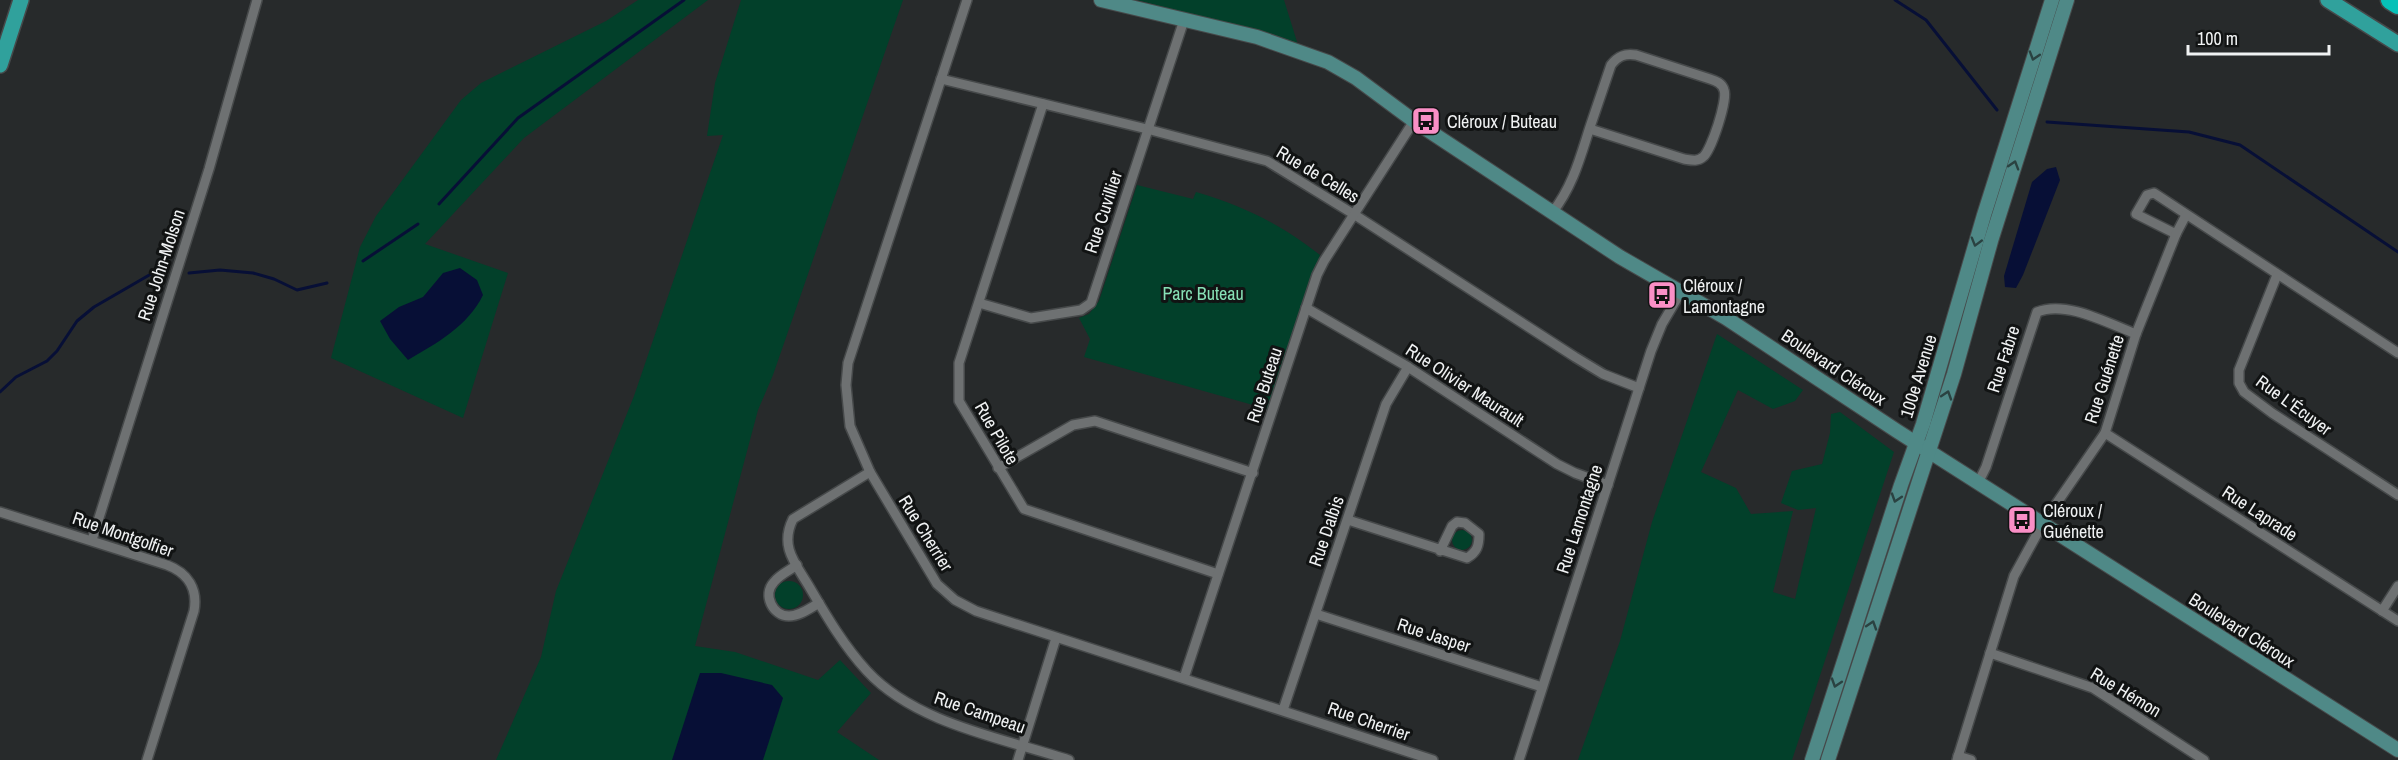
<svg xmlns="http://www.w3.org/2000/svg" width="2398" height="760" viewBox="0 0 2398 760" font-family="'Archivo Narrow',sans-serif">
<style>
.green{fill:#02402a}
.water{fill:#070f36}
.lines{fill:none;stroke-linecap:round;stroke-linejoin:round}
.stream{stroke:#070f36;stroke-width:3}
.street-casing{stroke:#46494a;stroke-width:12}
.secondary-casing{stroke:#46494a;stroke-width:16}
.primary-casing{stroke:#46494a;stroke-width:18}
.highway-casing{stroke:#46494a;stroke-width:21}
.street{stroke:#6e7172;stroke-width:9}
.secondary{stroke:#4f8987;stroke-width:14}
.primary{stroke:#30a19c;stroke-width:15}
.highway{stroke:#07c1b8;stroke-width:18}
.oneway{stroke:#2a4241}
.labels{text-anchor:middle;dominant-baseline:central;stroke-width:6;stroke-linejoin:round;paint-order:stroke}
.poi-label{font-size:18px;fill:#f0f2f3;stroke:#111313;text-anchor:start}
.street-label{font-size:18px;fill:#f0f2f3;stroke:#111313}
.park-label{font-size:18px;fill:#87e0b6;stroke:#111313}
</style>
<rect width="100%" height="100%" fill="#272a2b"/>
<!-- green -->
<g class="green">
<path d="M638,0H708L524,138L425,244L508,273L463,418L331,358L360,247L376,216L461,100L481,83L606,21Z"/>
<path d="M741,0H903L773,375L758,410L695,646L735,652L818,680L840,660L871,693L837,732L879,760H496L541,657L556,591L634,396L723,135L707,136L715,83Z"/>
<path d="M1137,0H1284L1298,45L1271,35Z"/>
<path d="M1137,185L1193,199L1196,192C1246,207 1278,223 1320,255L1267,409L1084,357L1090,339L1079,318L1089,314L1099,301Z"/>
<path d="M1717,334L1803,390L1795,401L1773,409L1738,390L1701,472L1736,488L1751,514L1793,511L1773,592L1795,599L1816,508L1798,510L1781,503L1792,471L1822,464L1830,433L1831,414L1840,412L1894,452L1792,760H1578L1620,641L1652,522Z"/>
<path d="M1895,522L1887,564L1823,760H1817Z"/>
<circle cx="1462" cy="540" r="10"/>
<circle cx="789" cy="595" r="14"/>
</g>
<!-- water -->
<g class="water">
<path d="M2056,167L2060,180L2023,275L2016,288L2005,287L2004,276L2032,182L2047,169Z"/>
<path d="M460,268L477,280L483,295C468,326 437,343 408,360L390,339L380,321L399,307L423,297L443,273Z"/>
<path d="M700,673H721L772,685L783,698L763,760H672Z"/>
</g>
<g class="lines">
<!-- stream -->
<g class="stream">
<path d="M1895,0L1926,20L1997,110"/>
<path d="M2047,122L2189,132L2240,145L2398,252"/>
<path d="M439,204L518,118L684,0"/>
<path d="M363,261L418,224"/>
<path d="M189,273L220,270L253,273L274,279L297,290L327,283"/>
<path d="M0,392L16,377L47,361L57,351L77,321L94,307L151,274L164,273"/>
</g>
<!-- street casing -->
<g class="street-casing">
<g id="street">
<path d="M967,0L848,363L846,385L850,426L870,472L937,584L955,600L976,611L1433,760"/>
<path d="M941,79L1147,129L1267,161L1355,215L1575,357L1603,374L1639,388"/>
<path d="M1043,104L959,363V401L1024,509L1218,574"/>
<path d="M1552,213C1573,186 1580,158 1590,127C1597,106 1604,86 1611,65C1618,56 1625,53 1636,55L1710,79C1716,81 1722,83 1724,90C1728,100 1711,151 1703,157C1697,162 1691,160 1684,159L1590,129"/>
<path d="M2176,234L2136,214L2147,195L2154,193L2398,353"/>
<path d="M2277,275L2239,370V383L2244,392L2272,413L2398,495"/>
<path d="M979,303L1031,318L1081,310L1091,303L1184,20"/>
<path d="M1306,308L1408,367L1557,464L1575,473L1608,485"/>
<path d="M2105,433L2398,621"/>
<path d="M998,468L1073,425L1095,421L1253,473"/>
<path d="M870,472L793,519C779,547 796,564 810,588C827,617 844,646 867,671C916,724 1003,738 1069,760"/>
<path d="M1979,481L1986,467L2037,312C2066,300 2107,323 2136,334"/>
<path d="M0,512L167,565C188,573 198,589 194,611L147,760"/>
<path d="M1348,520L1467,558C1477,552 1479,546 1479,534L1465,523L1457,522L1452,526L1440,551"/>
<path d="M92,540L209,169L257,0"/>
<path d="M797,565C790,570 779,575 774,582C762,595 773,616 789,616C800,616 810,608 819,603"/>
<path d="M2382,611L2398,586"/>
<path d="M1316,614L1542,687"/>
<path d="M1990,653L2093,688L2204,760"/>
<path d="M1184,678L1317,275L1324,261L1414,121"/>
<path d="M1283,710L1386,404L1408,367"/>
<path d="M1958,756L1971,760"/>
<path d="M1018,760L1056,638"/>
<path d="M1519,760L1651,351L1662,324L1681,292"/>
<path d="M1957,760L2014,576L2043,523L2105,433L2136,334L2176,234L2186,215"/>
</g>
</g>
<!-- secondary casing -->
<g class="secondary-casing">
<g id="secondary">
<path d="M1101,0L1257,37L1328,62L1356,78L1414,121L1620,257L1726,318L1897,431L2398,750"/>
<path d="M1812,760L1901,485L1923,424L1984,215L2052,0"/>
<path d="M1828,760L1954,374L1991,241L2067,0"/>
</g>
</g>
<!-- primary casing -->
<g class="primary-casing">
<g id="primary">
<path d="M2328,0L2398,44"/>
<path d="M0,65L21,0"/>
</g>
</g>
<!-- highway casing -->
<g class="highway-casing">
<path id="highway" d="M2390,0L2398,5"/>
</g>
<!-- street -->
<use href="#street" class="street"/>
<!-- secondary -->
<use href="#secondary" class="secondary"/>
<!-- primary -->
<use href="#primary" class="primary"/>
<!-- highway -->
<use href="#highway" class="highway"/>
</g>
<!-- one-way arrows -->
<defs><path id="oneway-chevron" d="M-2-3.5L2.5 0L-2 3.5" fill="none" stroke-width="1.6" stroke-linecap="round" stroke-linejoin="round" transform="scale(1.5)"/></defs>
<g class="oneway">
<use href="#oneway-chevron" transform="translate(2034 56) rotate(107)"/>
<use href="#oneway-chevron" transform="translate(2014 165) rotate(-73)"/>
<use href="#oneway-chevron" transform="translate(1976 242) rotate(106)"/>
<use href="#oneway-chevron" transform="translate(1947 395) rotate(-72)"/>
<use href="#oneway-chevron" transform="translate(1896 498) rotate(108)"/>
<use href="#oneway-chevron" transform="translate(1872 625) rotate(-72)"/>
<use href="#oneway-chevron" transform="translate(1836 683) rotate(108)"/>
</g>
<!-- icons -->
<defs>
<g id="bus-square" transform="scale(1.5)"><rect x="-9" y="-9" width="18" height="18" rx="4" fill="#fa8fc6" stroke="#111313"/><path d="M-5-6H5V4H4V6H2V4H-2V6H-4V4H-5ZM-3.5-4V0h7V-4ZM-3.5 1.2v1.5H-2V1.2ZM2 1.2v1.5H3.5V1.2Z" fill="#111"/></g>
</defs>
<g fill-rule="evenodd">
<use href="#bus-square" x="1426" y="121"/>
<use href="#bus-square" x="1662" y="295"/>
<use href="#bus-square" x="2022" y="520"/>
</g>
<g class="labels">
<!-- poi labels -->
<g class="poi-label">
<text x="1447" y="121">Cléroux / Buteau</text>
<text x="1683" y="285">Cléroux /<tspan x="1683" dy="21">Lamontagne</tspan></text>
<text x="2043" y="510">Cléroux /<tspan x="2043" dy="21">Guénette</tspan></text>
</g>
<!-- street labels -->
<g class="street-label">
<text transform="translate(1318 174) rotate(31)">Rue de Celles</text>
<text transform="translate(1103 212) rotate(-72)">Rue Cuvillier</text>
<text transform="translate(161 265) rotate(-72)">Rue John-Molson</text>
<text transform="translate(2003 359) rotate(-72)">Rue Fabre</text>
<text transform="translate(1834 367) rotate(34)">Boulevard Cléroux</text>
<text transform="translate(1918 376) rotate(-73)">100e Avenue</text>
<text transform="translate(2104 379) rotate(-72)">Rue Guénette</text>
<text transform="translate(1264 385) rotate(-72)">Rue Buteau</text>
<text transform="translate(1465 385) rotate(33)">Rue Olivier Maurault</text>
<text transform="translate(2294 405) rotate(36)">Rue L'Écuyer</text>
<text transform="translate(997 433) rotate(60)">Rue Pilote</text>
<text transform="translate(2260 513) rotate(33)">Rue Laprade</text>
<text transform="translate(1579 519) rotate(-72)">Rue Lamontagne</text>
<text transform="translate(1326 531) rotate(-71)">Rue Dalbis</text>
<text transform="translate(926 533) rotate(58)">Rue Cherrier</text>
<text transform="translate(123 534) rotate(19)">Rue Montgolfier</text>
<text transform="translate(2242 630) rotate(33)">Boulevard Cléroux</text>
<text transform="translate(1434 635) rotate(18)">Rue Jasper</text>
<text transform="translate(2126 692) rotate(31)">Rue Hémon</text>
<text transform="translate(980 712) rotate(19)">Rue Campeau</text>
<text transform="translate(1369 721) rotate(19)">Rue Cherrier</text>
</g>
<!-- park labels -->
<g class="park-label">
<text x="1203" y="293">Parc Buteau</text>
</g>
</g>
<!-- scale -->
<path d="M2188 45v9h141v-9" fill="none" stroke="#f0f2f3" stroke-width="3"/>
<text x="2197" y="45" font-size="18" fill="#f0f2f3" stroke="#111313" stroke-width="4.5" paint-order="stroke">100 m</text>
</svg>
